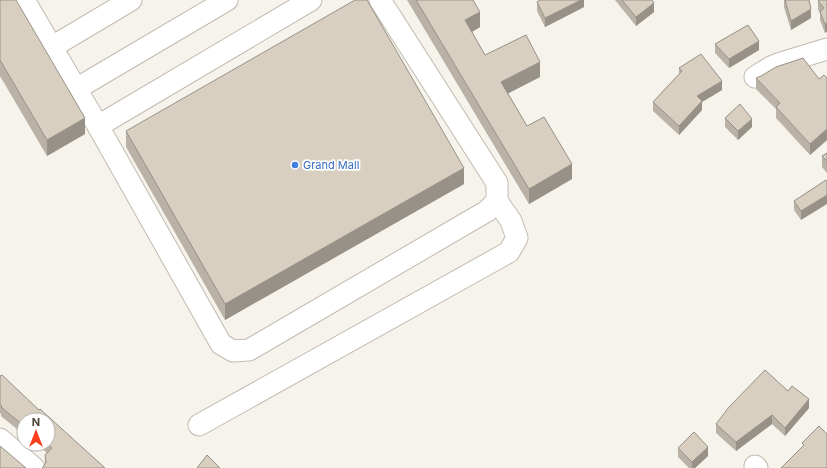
<svg xmlns="http://www.w3.org/2000/svg" width="827" height="468" viewBox="0 0 827 468" font-family="Inter,sans-serif">
<style>
.lines{fill:none;stroke-linecap:round;stroke-linejoin:round}
.minor-casing{stroke:#c2bbae;stroke-width:23}
.minor{stroke:#fff;stroke-width:21}
.wall{fill:#bab2a6}
.shaded-wall{fill:#979187}
.building{fill:#d8cfc1;stroke:#979187}
.shop-dot{fill:#3f7fe0;stroke:#fff;stroke-width:1.5}
.labels{text-anchor:middle;dominant-baseline:central;stroke-width:3.5;stroke-linejoin:round;paint-order:stroke}
.shop-label{font-size:11px;fill:#366cbe;stroke:#fff;text-anchor:start}
</style>
<rect width="100%" height="100%" fill="#f6f3ec"/>
<g class="lines">
<!-- minor casing -->
<g class="minor-casing">
<g id="minor">
<path d="M24,0L98,126L221,344L233,351L249,350L487,211L497,201V183L380,0"/>
<path d="M52,47L131,0"/>
<path d="M755,77L771,67L781,63L827,49"/>
<path d="M76,89L227,0"/>
<path d="M98,126L311,0"/>
<path d="M199,425L509,252L517,238L511,221L497,201"/>
<path d="M0,439L34,468"/>
<path d="M755,466L757,468"/>
</g>
</g>
<!-- minor -->
<use href="#minor" class="minor"/>
</g>
<!-- wall -->
<g class="wall">
<path d="M0,0L85,134L47,156L0,76Z"/>
<path d="M407,0H473L480,27L472,32L485,55L540,77L508,93L527,126L572,179L529,204Z"/>
<path d="M584,0V7L545,27L537,11V2Z"/>
<path d="M615,0H652L654,12L636,26Z"/>
<path d="M784,0H809L811,18L791,30L784,7Z"/>
<path d="M827,0L825,33L820,20V13L818,10V1Z"/>
<path d="M715,44L759,50L729,68L715,53Z"/>
<path d="M679,68L722,90L702,102V110L679,135L653,111V102L679,74Z"/>
<path d="M756,78L819,79L827,78V140L810,155L776,118V109L756,89Z"/>
<path d="M725,118L752,127L738,140L725,127Z"/>
<path d="M126,131L464,184L225,320L126,147Z"/>
<path d="M827,153V173L822,167V156Z"/>
<path d="M826,180L801,220L794,210V201Z"/>
<path d="M0,376L39,410L105,468L43,467L45,463V455L47,453L36,444H48L24,420V435L1,416V414L0,413Z"/>
<path d="M809,408L785,436L772,424L736,451L716,433V424Z"/>
<path d="M678,448L708,456L695,468H689L678,457Z"/>
</g>
<!-- shaded-wall -->
<g class="shaded-wall">
<path d="M581,0H584V7L545,27V18Z"/>
<path d="M654,3V12L636,26V17Z"/>
<path d="M811,9V18L791,30V21Z"/>
<path d="M480,12V27L465,36V20Z"/>
<path d="M827,23V32L825,33V24Z"/>
<path d="M759,41V50L729,68V59Z"/>
<path d="M540,62V77L501,97V82Z"/>
<path d="M722,81V90L702,102V110L679,135V126L697,96Z"/>
<path d="M85,118V134L47,156V140Z"/>
<path d="M752,119V127L738,140V131Z"/>
<path d="M827,129V140L810,155V144Z"/>
<path d="M572,164V179L529,204V189Z"/>
<path d="M464,168V184L225,320V304Z"/>
<path d="M827,195V204L801,220V211Z"/>
<path d="M809,399V408L785,436V428Z"/>
<path d="M772,415V424L736,451V442Z"/>
<path d="M708,447V456L695,468H692V462Z"/>
</g>
<!-- building -->
<g class="building">
<path d="M0,0H16L85,118L47,140L0,60Z"/>
<path d="M355,0H367L464,168L225,304L126,131Z"/>
<path d="M416,0H473L480,12L465,20L485,55L526,35L540,62L501,82L527,126L544,117L572,164L529,189Z"/>
<path d="M540,0H581L545,18L537,2Z"/>
<path d="M622,0H652L654,3L636,17Z"/>
<path d="M785,0H809L811,9L791,21Z"/>
<path d="M819,0H827V23L825,24L820,12L824,8L818,1Z"/>
<path d="M748,25L759,41L729,59L715,44Z"/>
<path d="M701,54L722,81L697,96L702,101L679,126L653,102L682,71L679,68Z"/>
<path d="M803,58L819,79L824,75L827,78V129L810,144L776,107L780,103L756,78L761,76L776,67Z"/>
<path d="M740,104L752,119L738,131L725,118Z"/>
<path d="M827,153V161L822,156Z"/>
<path d="M826,180L827,181V195L801,211L794,201Z"/>
<path d="M765,370L788,391L792,386L809,399L785,428L772,415L736,442L716,424L729,407Z"/>
<path d="M2,375L39,410L40,409L105,468H42L43,467L46,462L45,455L52,448L47,444H48V420H24V426L1,407L2,406L0,404V376Z"/>
<path d="M819,426L827,434V468H781L804,445L802,443Z"/>
<path d="M694,432L708,447L692,462L678,448Z"/>
<path d="M0,446L26,468H0Z"/>
<path d="M207,455L220,468H197Z"/>
</g>
<!-- markers -->
<circle class="shop-dot" cx="295" cy="165" r="4"/>
<g class="labels">
<!-- shop labels -->
<g class="shop-label">
<text x="303" y="165">Grand Mall</text>
</g>
</g>
<!-- north arrow -->
<g transform="translate(36 432)"><circle r="19" fill="#ffffff" stroke="#b7b4b0"/>
<path d="M0-3L7 15L0 10L-7 15Z" fill="#fc3f1d"/>
<text y="-6" font-size="11" font-weight="bold" text-anchor="middle" fill="#4b4439">N</text>
</g>
</svg>
